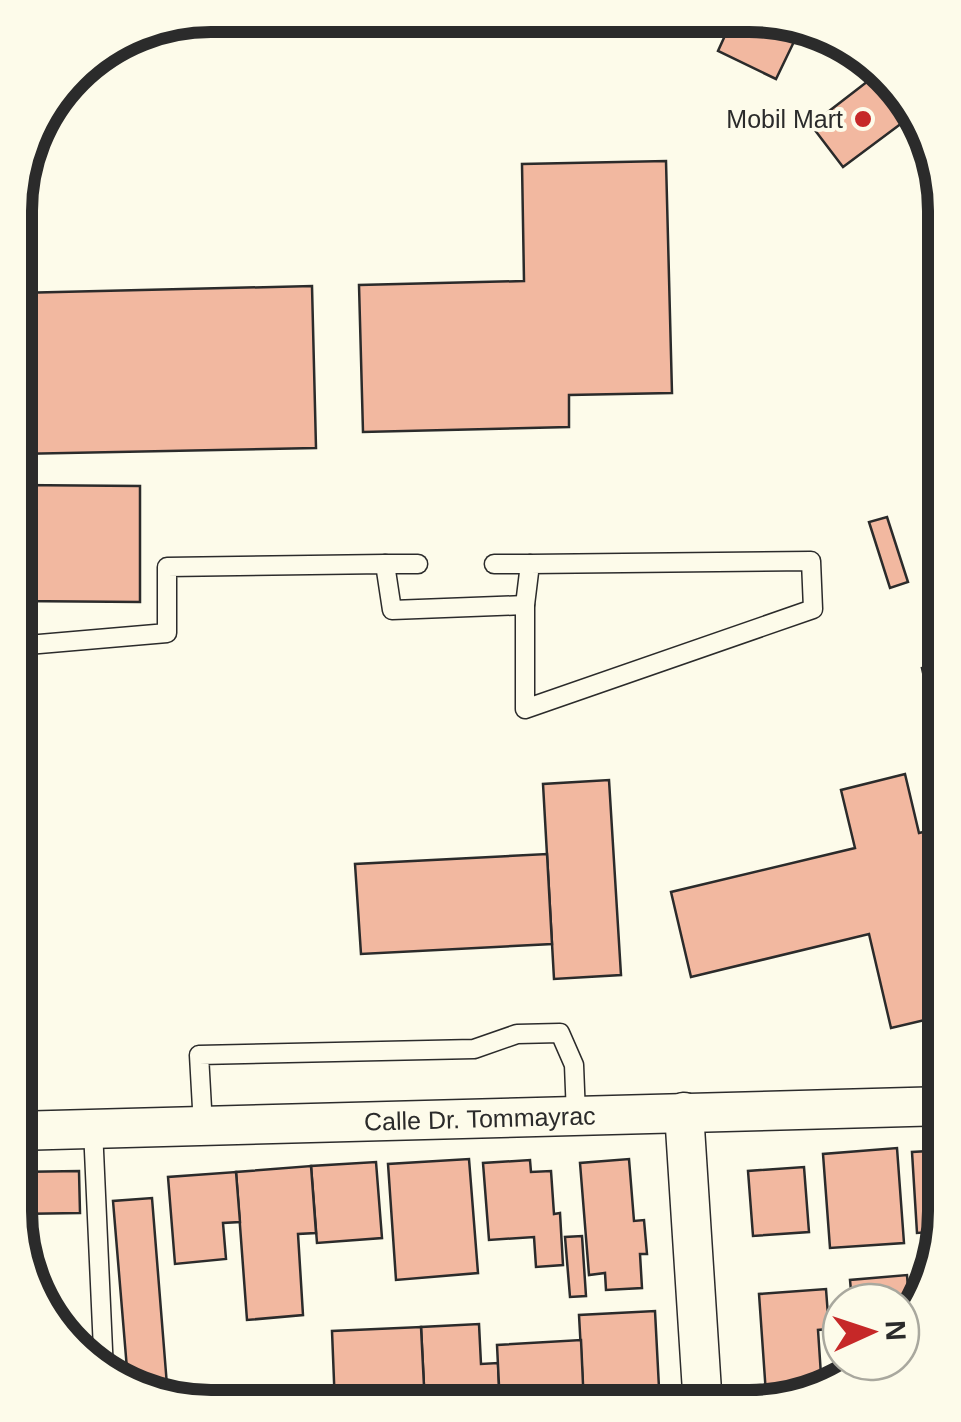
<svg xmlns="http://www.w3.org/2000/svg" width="961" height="1422" viewBox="0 0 961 1422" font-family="Arial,sans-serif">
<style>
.building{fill:#f2b8a0;stroke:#2b2b2b;stroke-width:2.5}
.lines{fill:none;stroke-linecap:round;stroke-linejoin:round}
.lane-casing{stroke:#2b2b2b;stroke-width:21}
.street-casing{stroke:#2b2b2b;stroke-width:41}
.lane{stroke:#fdfbea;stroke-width:18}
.street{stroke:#fdfbea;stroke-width:38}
.poi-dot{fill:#c62828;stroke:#fdfbea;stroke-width:4}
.labels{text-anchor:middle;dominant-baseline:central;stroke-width:8;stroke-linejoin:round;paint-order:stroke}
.poi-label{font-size:25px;fill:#2b2b2b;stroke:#fdfbea;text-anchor:end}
.street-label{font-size:25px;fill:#2b2b2b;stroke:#fdfbea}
.rim{fill:none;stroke:#2b2b2b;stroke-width:12}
</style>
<rect width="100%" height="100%" fill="#fdfbea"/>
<!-- building -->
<g class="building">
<path d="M733,18L787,19L802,25L776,79L718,51Z"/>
<path d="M881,71L914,114L843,167L811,125Z"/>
<path d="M666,161L672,393L569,395V427L363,432L359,285L524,281L522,164Z"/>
<path d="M312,286L316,448L16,454L17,293Z"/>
<path d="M16,485L140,486V602L16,601Z"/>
<path d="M887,517L908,582L890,588L869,522Z"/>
<path d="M946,665V732L934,723L922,668Z"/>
<path d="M905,774L919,833L941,828L946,846V915L941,916L946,938V1015L891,1028L869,934L691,977L671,892L855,848L841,790Z"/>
<path d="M609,780L621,975L554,979L543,784Z"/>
<path d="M547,854L552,944L361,954L355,864Z"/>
<path d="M897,1148L904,1243L830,1248L823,1154Z"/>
<path d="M946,1150V1224L943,1231L917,1233L912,1152Z"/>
<path d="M469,1159L478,1273L396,1280L388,1164Z"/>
<path d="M629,1159L634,1221L644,1220L647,1254H640L642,1288L606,1290L605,1273L589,1275L580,1163Z"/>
<path d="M530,1160L531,1172L551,1171L554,1214L560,1213L563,1265L536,1267L534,1237L489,1240L483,1163Z"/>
<path d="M376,1162L382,1238L317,1243L311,1166Z"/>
<path d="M311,1166L316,1233L298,1234L303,1315L247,1320L236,1172Z"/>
<path d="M804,1167L809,1232L753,1236L748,1171Z"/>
<path d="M79,1171L80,1213L16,1214L15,1172Z"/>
<path d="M236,1172L240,1222L223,1223L226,1259L175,1264L168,1177Z"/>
<path d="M152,1198L168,1398L128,1381L113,1201Z"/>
<path d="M582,1236L586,1296L570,1297L565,1237Z"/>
<path d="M907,1275L909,1302H852L850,1280Z"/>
<path d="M826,1289L829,1329L818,1330L822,1390L766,1394L759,1294Z"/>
<path d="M835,1308H841V1362H864L840,1380Z"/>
<path d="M655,1311L660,1407L584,1406L579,1315Z"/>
<path d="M479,1324L481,1364L498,1363L500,1406H425L421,1327Z"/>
<path d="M421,1327L425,1406H335L332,1331Z"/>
<path d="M581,1340L584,1406H500L497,1345Z"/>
</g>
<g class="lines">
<!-- lane casing -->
<g class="lane-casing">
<g id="lane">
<path d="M811,561L813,609L525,709V605L530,564Z"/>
<path d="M385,564H418"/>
<path d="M494,564H530"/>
<path d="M16,646L167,633V567L385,564L392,610L525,605"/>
<path d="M203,1126L199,1055L474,1049L517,1034L560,1033L574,1065L576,1115"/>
<path d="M93,1129L104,1372"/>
</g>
</g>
<!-- street casing -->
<g class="street-casing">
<g id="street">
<path d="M684,1112L703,1407"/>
<path id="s1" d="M15,1131L946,1106"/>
</g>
</g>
<!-- lane -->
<use href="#lane" class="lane"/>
<!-- street -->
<use href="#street" class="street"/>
</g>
<!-- markers -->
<circle class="poi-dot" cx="863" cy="119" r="10"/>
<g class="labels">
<!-- poi labels -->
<g class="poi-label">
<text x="843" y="119">Mobil Mart</text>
</g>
<!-- street labels -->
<g class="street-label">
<text stroke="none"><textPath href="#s1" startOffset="465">Calle Dr. Tommayrac</textPath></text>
</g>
</g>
<!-- crop -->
<path d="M0 0H961V1422H0ZM211 32H749A179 179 0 0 1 928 211V1211A179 179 0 0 1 749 1390H211A179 179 0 0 1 32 1211V211A179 179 0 0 1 211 32Z" fill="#fdfbea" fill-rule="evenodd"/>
<path class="rim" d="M211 32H749A179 179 0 0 1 928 211V1211A179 179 0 0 1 749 1390H211A179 179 0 0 1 32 1211V211A179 179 0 0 1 211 32Z"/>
<!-- north arrow -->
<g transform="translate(871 1332) rotate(87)"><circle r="48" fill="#fdfbea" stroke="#a9a89e" stroke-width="2.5"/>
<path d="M0-8L18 38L0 25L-18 38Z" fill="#c62828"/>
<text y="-15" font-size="28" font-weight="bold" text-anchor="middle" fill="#2b2b2b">N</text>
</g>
</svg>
